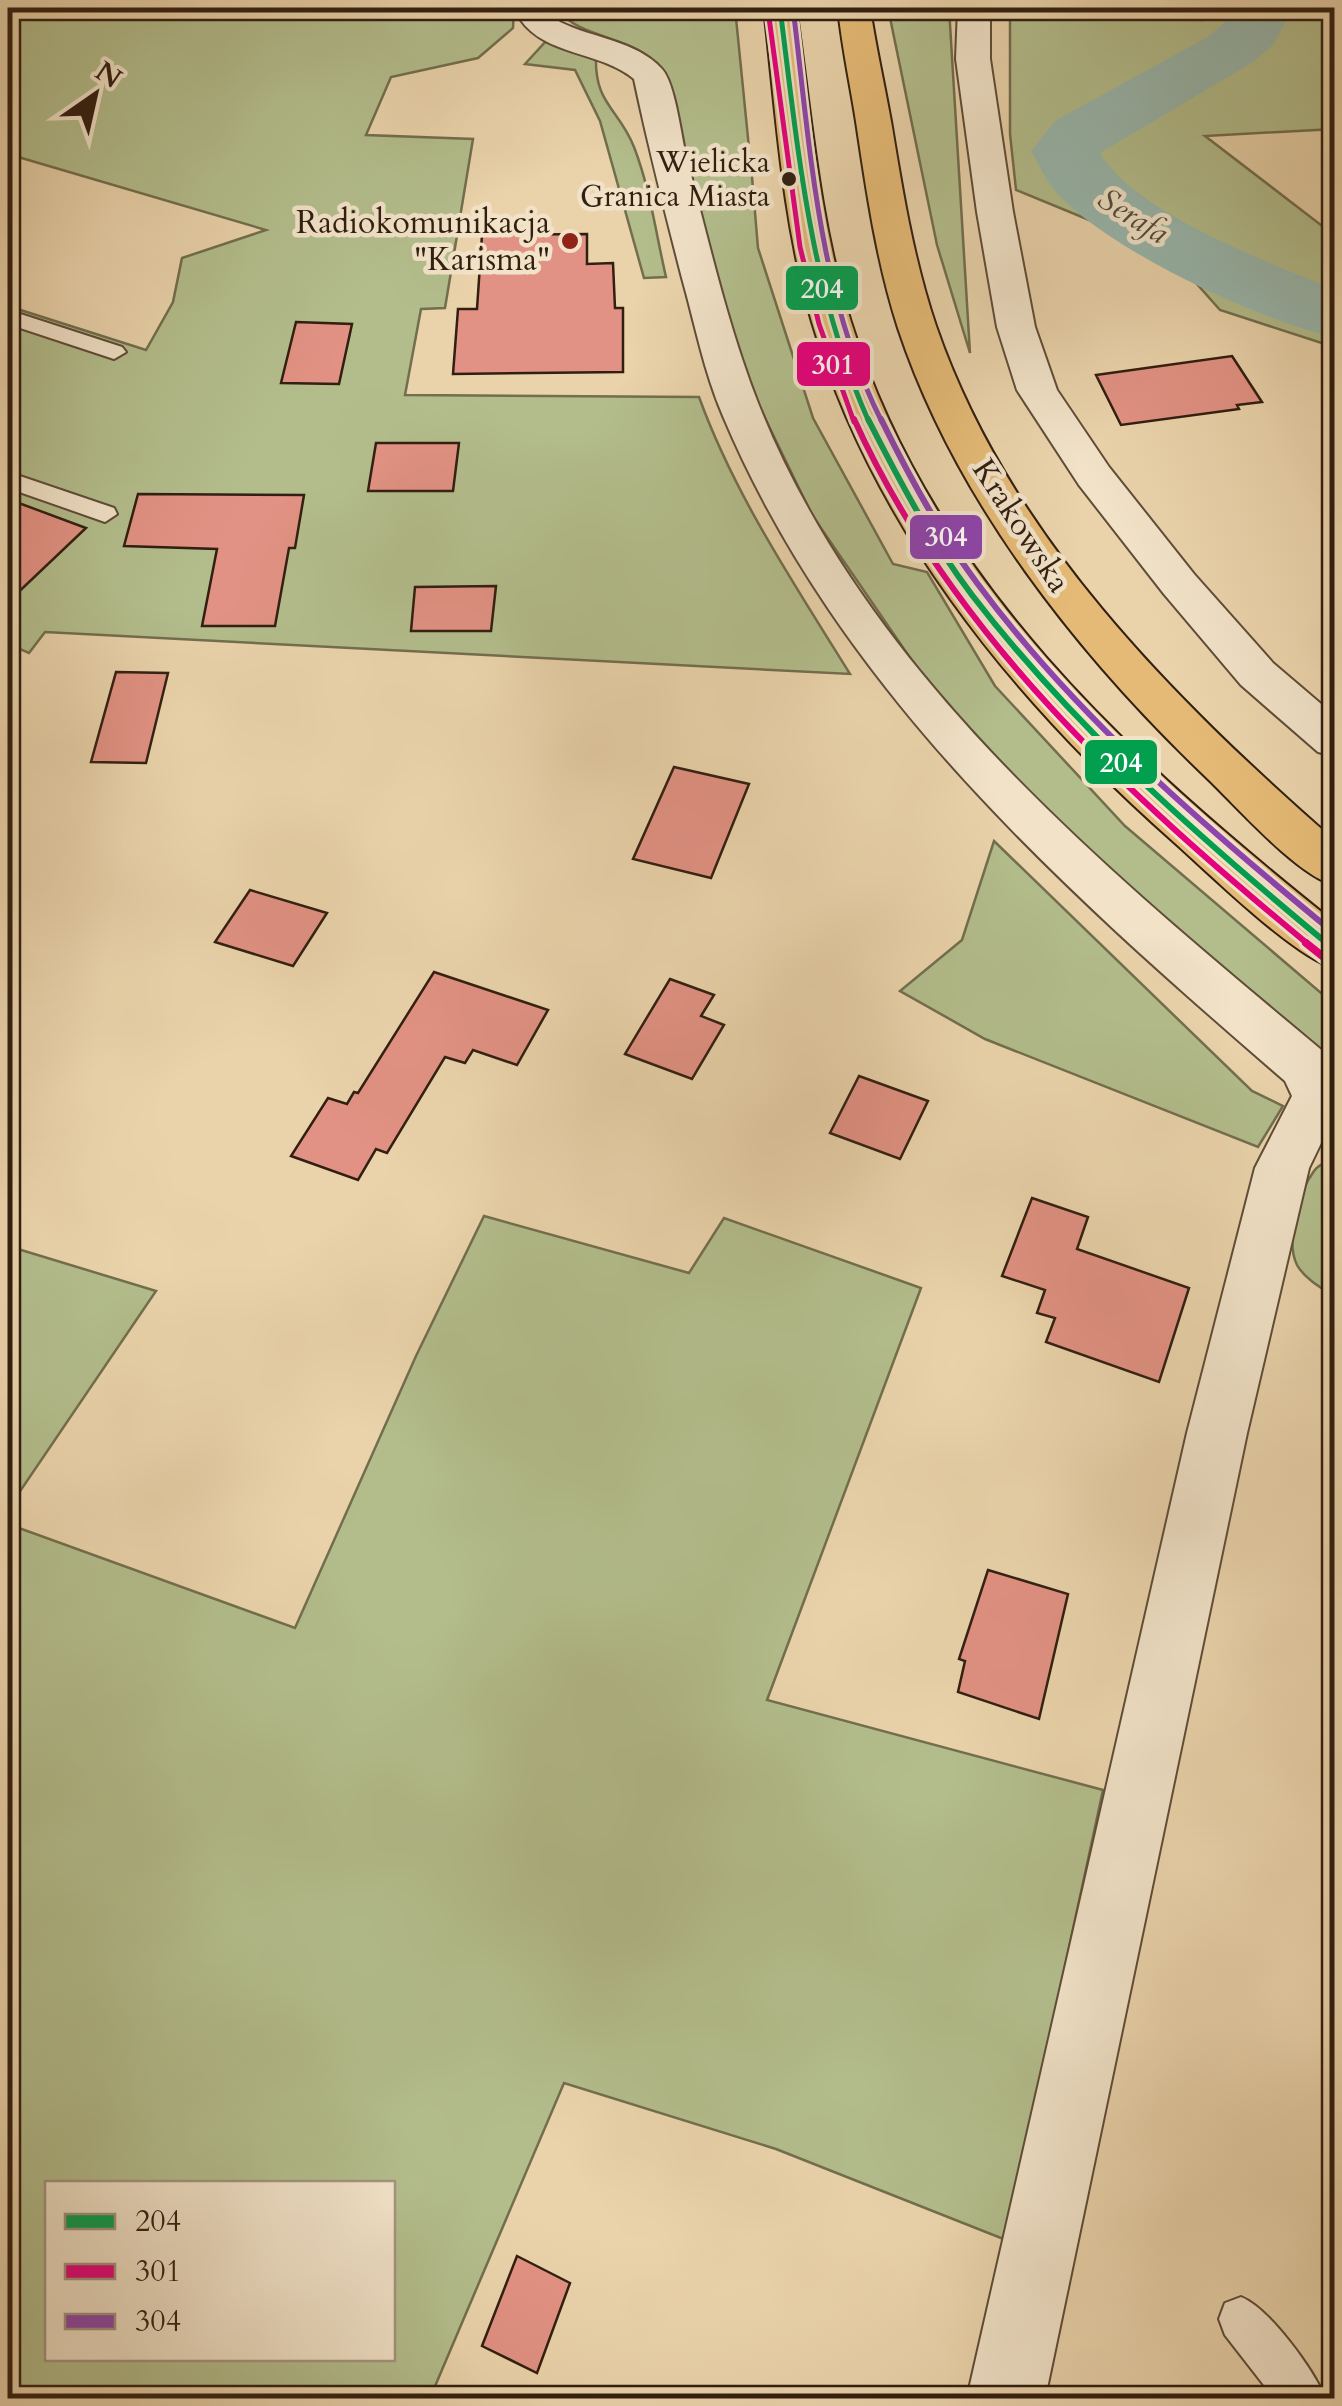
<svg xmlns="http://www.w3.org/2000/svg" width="1342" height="2406" viewBox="0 0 1342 2406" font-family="Cardo,serif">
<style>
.green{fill:#b3bd8c;stroke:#726e4e;stroke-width:2.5;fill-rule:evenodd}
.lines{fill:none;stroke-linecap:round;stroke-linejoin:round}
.river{fill:#98b7ad;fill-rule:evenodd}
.building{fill:#e29284;stroke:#311f11;stroke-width:2.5}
.service-casing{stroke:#5f4c38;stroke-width:4}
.minor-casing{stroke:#5f4c38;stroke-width:4}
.primary-casing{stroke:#311f11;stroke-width:4}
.service{fill:#f1e2c8;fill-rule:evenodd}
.minor{fill:#f1e2c8;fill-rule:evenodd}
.primary{fill:#e5ba76;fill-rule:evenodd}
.bus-1-far2-casing{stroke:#f1e2c8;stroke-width:10}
.bus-1-far1-casing{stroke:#f1e2c8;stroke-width:12}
.bus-1-casing{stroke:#f1e2c8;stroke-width:15}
.bus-2-far2-casing{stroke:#f1e2c8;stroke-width:10}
.bus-2-far1-casing{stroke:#f1e2c8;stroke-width:12}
.bus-2-casing{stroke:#f1e2c8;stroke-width:15}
.bus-3-far1-casing{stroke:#f1e2c8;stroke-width:10}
.bus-3-casing{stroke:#f1e2c8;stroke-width:12}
.bus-1-far2{stroke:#029f4e;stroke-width:5}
.bus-1-far1{stroke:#029f4e;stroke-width:6}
.bus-1{stroke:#029f4e;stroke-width:8}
.bus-2-far2{stroke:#e5007d;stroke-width:5}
.bus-2-far1{stroke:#e5007d;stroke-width:6}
.bus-2{stroke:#e5007d;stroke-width:8}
.bus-3-far1{stroke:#8e44ad;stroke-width:5}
.bus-3{stroke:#8e44ad;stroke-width:6}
.bus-dot{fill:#311f11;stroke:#f1e2c8;stroke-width:4}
.poi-dot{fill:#8f2418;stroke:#f1e2c8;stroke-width:4}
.labels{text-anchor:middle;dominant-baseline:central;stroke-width:9;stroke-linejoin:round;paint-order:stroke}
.far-bus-label{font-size:30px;fill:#311f11;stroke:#f1e2c8;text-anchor:end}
.far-water-label{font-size:32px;font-style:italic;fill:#504d40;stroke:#f1e2c8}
.far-poi-label{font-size:32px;fill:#311f11;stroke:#f1e2c8;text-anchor:end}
.far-street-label{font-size:32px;fill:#311f11;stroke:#f1e2c8}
.line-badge{stroke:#f1e2c8;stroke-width:4}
.badge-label{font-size:28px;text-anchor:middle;font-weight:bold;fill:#fff}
</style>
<rect width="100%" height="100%" fill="#ead3ab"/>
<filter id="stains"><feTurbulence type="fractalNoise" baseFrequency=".002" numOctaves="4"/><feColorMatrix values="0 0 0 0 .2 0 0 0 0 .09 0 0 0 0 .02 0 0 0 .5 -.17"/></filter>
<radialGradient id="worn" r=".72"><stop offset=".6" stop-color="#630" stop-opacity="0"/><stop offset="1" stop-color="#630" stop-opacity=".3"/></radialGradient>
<!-- green -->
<g class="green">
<path d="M8,8H514L513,28L478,58L391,77L366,135L473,139L445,308L421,309L405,395L699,397C735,496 795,585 850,674L45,632L29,653L8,644V306L146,350L173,302L182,258L266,230L8,154Z"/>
<path d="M556,8H735L750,158L686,157C679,131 676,94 662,72C638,33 583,43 556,8Z"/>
<path d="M888,8H949L970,353L937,245Z"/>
<path d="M1222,8H1334V129L1205,136L1334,235V347L1220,310L1180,265L1116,231L1016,190L1010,134V18L1204,20Z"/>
<path d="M548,39L596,55C594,105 619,108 634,147C650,188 656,234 666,277L644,278L600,121L575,70L525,64Z"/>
<path d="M687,164L751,165L758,248L813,418L893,564L927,572L995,686L1125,826L1334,1004V1064L1066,833L939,700L812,515L740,367Z"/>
<path d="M994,841L1252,1091L1283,1106L1258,1147L985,1039L900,991L962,940Z"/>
<path d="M1334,1158V1296C1321,1288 1305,1279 1297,1265C1285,1241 1299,1191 1314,1171C1318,1165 1328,1161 1334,1158Z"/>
<path d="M484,1216L689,1273L724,1218L921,1288L767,1700L1103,1790L1006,2240L776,2149L564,2083L430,2398H8V1524L295,1628L416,1356ZM48,2184H392V2358H48Z"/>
<path d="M8,1246L156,1291L8,1509Z"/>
</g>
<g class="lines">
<!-- river -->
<path class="river" d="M1231,8H1293L1273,45L1253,62L1100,153C1135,213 1270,263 1334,289V337C1260,321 1106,249 1055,191C1045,179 1039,164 1031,151L1055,121L1209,36L1224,23Z"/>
</g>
<!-- building -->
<g class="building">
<path d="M587,234V264L613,263L615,308H623V372L453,374L458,309H477L482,235Z"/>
<path d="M296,322L352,324L339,384L281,383Z"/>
<path d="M1232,356L1262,402L1237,405L1239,409L1121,425L1096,375Z"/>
<path d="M376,443H459L453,491H368Z"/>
<path d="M138,494L304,495L295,548H289L275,626H202L217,549L124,546Z"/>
<path d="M8,499L86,528L8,602Z"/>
<path d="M496,586L491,631H411L415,587Z"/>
<path d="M116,672L168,673L146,763L91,762Z"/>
<path d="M674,767L749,784L711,878L633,859Z"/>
<path d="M250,890L327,913L293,966L215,942Z"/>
<path d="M434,972L548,1010L517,1065L473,1050L465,1063L445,1057L387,1153L376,1149L358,1180L291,1156L328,1098L347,1104L354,1092L358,1093Z"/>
<path d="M670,979L714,995L701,1016L724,1025L692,1079L625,1054Z"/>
<path d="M859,1076L928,1101L900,1159L830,1133Z"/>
<path d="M1032,1198L1088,1217L1077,1249L1189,1288L1159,1382L1046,1342L1055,1318L1037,1313L1045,1290L1002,1276Z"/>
<path d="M988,1570L1068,1594L1039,1719L958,1692L965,1661L959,1659Z"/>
<path d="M517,2256L570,2283L537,2373L482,2346Z"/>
</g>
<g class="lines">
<!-- service casing -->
<g class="service-casing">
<g id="service">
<path d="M8,310L122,347L126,352L114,359L8,324Z"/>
<path d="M8,472L114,508L117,514L105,522L8,488Z"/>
<path d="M1241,2297C1269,2308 1314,2370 1325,2398H1274L1225,2335L1219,2319L1225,2303Z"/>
</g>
</g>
<!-- minor casing -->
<g class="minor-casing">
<g id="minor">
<path d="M519,8H551L552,16L560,22C592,38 637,41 662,69C675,83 681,135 686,156C708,238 727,324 758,403C866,675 1107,871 1325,1053L1334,1073V1116L1309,1168L1247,1433L1045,2398H967L1187,1433L1255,1168L1292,1096L1285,1081C1064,890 839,691 723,416C704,372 695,324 682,278C665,212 648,146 634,79C601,51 545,56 520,19Z"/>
<path d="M958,8H990V59L1013,212L1035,327L1057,390L1109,467L1194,574L1273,663L1334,715V756L1318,752L1241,685L1164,594L1079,485L1017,390L997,327L977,212L956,59Z"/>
</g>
</g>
<!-- primary casing -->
<g class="primary-casing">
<g id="primary">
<path d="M764,8H796C811,112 819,222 851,322C932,580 1129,758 1334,922V968C1294,957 1210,874 1175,843C1015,702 873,529 812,322C782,221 776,112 764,8Z"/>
<path d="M838,8H870C876,48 885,87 892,127C903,194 914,261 936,326C1008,535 1172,698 1334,840V885C1297,875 1238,808 1208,779C1078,655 955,500 898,328C877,263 867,195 857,128C851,88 842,48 838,8Z"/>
</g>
</g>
<!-- service -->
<use href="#service" class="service"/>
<!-- minor -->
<use href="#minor" class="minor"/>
<!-- primary -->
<use href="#primary" class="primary"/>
<!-- bus-1-far2 casing -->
<g class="bus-1-far2-casing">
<path id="bus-1-far2" d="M780,8C798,150 810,290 869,422"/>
</g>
<!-- bus-1-far1 casing -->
<g class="bus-1-far1-casing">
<path id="bus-1-far1" d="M868,419C899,480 931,541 972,595C1075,729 1200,838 1329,945"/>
</g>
<!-- bus-1 casing -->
<g class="bus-1-casing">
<path id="bus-1" d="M1326,943L1334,949"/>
</g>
<!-- bus-2-far2 casing -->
<g class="bus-2-far2-casing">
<path id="bus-2-far2" d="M768,10L800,247L819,324L854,422"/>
</g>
<!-- bus-2-far1 casing -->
<g class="bus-2-far1-casing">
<path id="bus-2-far1" d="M854,419C952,636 1129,796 1309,945"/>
</g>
<!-- bus-2 casing -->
<g class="bus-2-casing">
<path id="bus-2" d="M1306,943L1326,959"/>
</g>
<!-- bus-3-far1 casing -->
<g class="bus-3-far1-casing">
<path id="bus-3-far1" d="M793,8C810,145 818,296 882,422"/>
</g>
<!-- bus-3 casing -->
<g class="bus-3-casing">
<path id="bus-3" d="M881,419C909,476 939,532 977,583C1077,718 1205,827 1334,933"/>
</g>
<!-- bus-1-far2 -->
<use href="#bus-1-far2" class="bus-1-far2"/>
<!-- bus-1-far1 -->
<use href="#bus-1-far1" class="bus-1-far1"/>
<!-- bus-1 -->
<use href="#bus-1" class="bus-1"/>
<!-- bus-2-far2 -->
<use href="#bus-2-far2" class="bus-2-far2"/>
<!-- bus-2-far1 -->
<use href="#bus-2-far1" class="bus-2-far1"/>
<!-- bus-2 -->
<use href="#bus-2" class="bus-2"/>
<!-- bus-3-far1 -->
<use href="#bus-3-far1" class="bus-3-far1"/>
<!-- bus-3 -->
<use href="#bus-3" class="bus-3"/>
</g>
<!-- markers -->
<circle class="bus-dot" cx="789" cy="179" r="9"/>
<circle class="poi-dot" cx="570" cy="241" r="10"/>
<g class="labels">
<!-- far-bus labels -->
<g class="far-bus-label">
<text x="770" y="162">Wielicka<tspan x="770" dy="34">Granica Miasta</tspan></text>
</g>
<!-- far-water labels -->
<g class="far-water-label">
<text transform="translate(1133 216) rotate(32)">Serafa</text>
</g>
<!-- far-poi labels -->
<g class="far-poi-label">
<text x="550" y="223">Radiokomunikacja<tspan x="550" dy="37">"Karisma"</tspan></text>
</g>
<!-- far-street labels -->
<g class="far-street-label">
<text transform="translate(1021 526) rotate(57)">Krakowska</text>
</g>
</g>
<g class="line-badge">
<rect x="784" y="264" width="76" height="48" rx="10" fill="#029f4e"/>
<rect x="795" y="340" width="77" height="48" rx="10" fill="#e5007d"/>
<rect x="908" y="513" width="76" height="48" rx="10" fill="#8e44ad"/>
<rect x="1083" y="738" width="76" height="48" rx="10" fill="#029f4e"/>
</g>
<g class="badge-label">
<text x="822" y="298">204</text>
<text x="833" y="374">301</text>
<text x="946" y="546">304</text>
<text x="1121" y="772">204</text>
</g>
<!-- margin -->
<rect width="1342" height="2406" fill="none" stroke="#ead3ab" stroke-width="40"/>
<rect x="10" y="10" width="1322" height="2386" fill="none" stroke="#311f11" stroke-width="5"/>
<rect x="20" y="20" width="1302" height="2366" fill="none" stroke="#311f11" stroke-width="2.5"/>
<!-- legend -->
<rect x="45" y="2181" width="350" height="180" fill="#f1e2c8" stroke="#a4947f" stroke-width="2.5"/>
<rect x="65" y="2214" width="50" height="15" fill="#029f4e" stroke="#a4947f" stroke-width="2.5"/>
<text x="135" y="2231" font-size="30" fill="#311f11">204</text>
<rect x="65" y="2264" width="50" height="15" fill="#e5007d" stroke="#a4947f" stroke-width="2.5"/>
<text x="135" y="2281" font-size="30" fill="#311f11">301</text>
<rect x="65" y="2314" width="50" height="15" fill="#8e44ad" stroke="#a4947f" stroke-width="2.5"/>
<text x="135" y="2331" font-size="30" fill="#311f11">304</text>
<!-- north arrow -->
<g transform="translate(95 95) rotate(34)" stroke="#f1e2c8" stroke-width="8" paint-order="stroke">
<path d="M0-8L18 38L0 25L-18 38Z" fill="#311f11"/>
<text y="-15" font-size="28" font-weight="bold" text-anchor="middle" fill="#311f11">N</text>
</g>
<rect width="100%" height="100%" filter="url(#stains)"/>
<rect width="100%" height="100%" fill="url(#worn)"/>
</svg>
